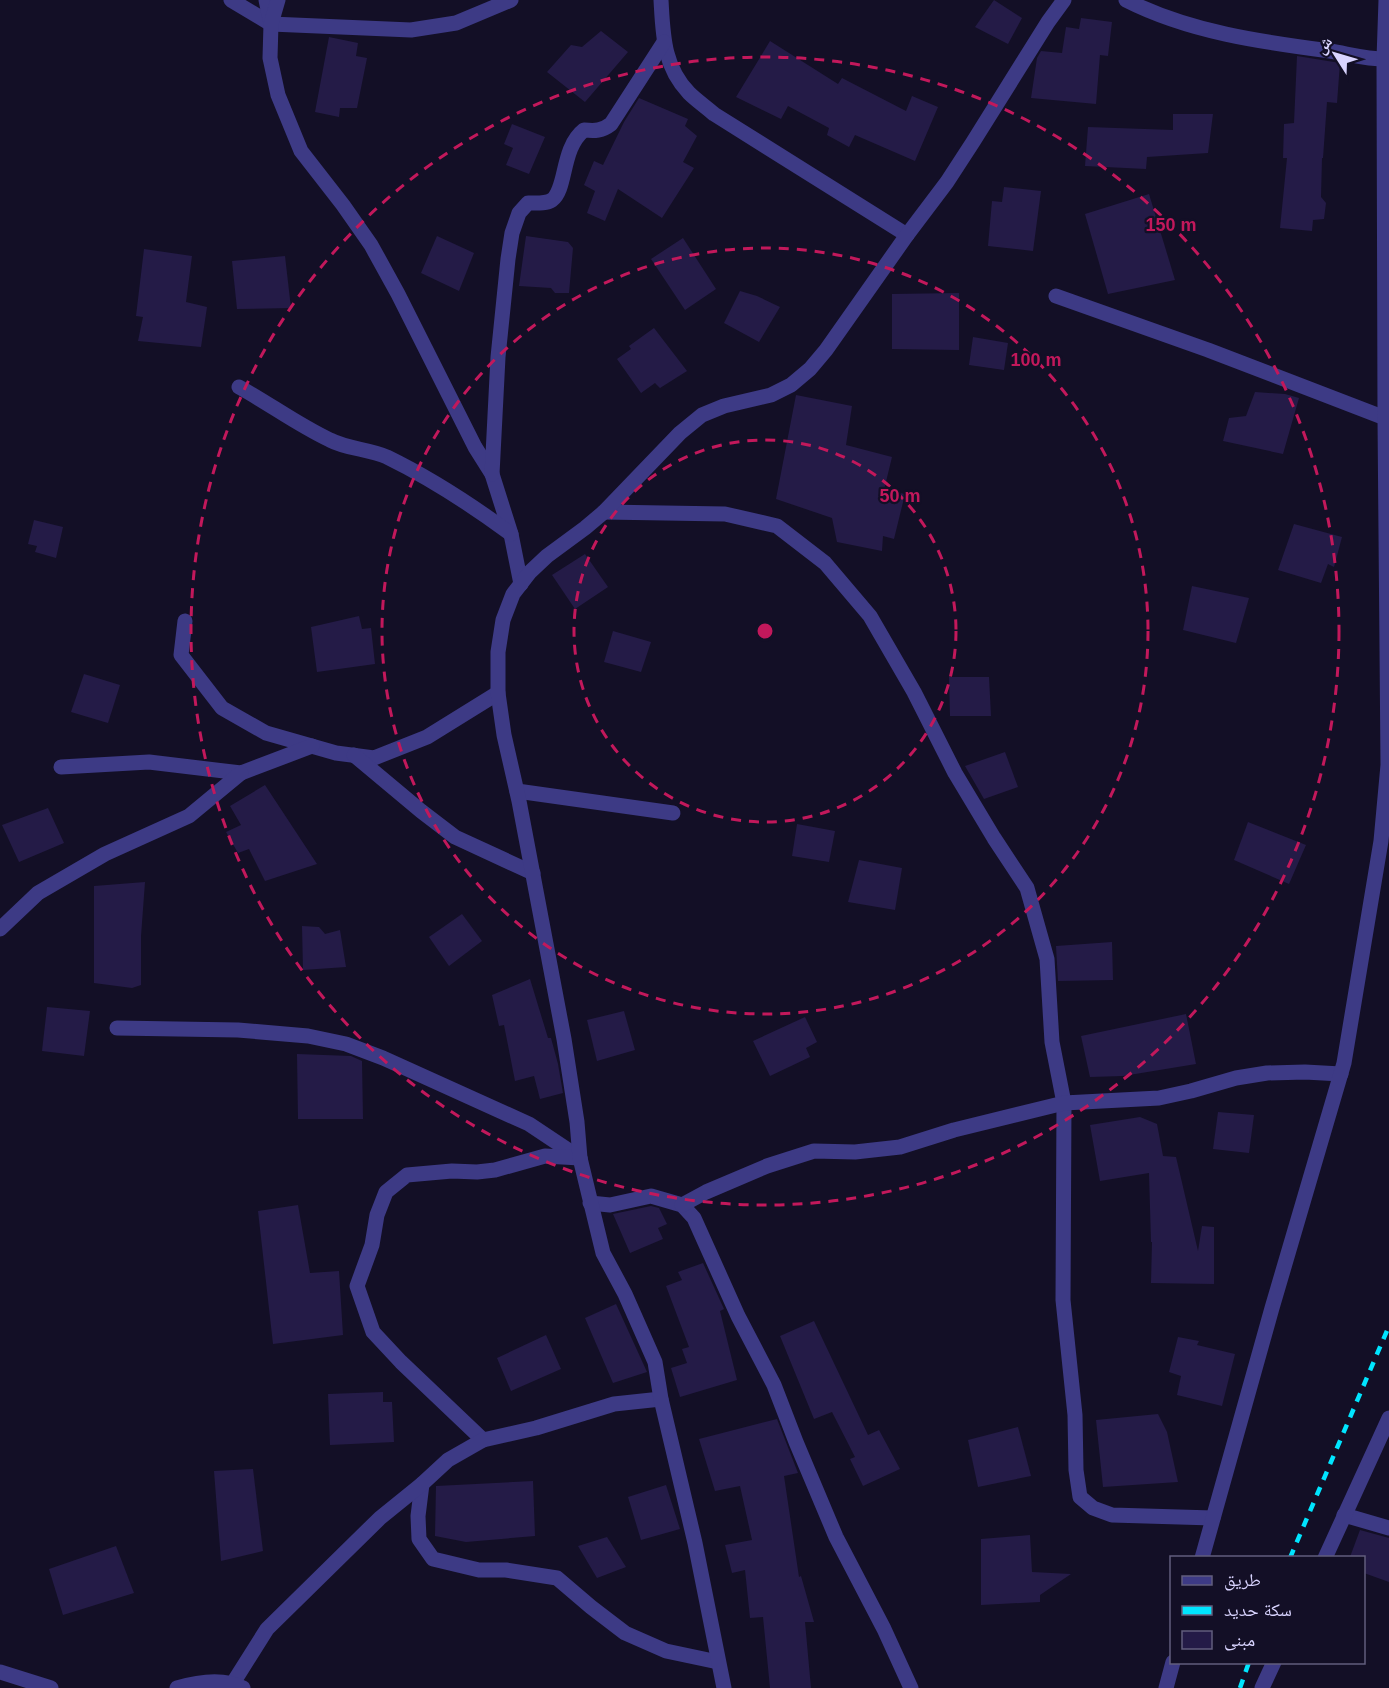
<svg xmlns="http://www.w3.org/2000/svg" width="1389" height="1688" viewBox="0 0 1389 1688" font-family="Arial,'Noto Naskh Arabic',sans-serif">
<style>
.building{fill:#241b47}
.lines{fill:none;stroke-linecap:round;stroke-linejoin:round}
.minor{stroke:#3d3a85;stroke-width:15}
.rail{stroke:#00e5ff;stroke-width:4.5;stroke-dasharray:9 8;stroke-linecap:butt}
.ring{fill:none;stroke:#c2185b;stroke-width:3;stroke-dasharray:10 8}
.centre{fill:#c2185b;stroke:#130f26;stroke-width:3}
.ring-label{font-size:18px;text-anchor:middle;font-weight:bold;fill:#c2185b;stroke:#130f26;stroke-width:4.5;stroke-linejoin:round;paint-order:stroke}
</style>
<rect width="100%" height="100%" fill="#130f26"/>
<!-- building -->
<g class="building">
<path d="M994,0L1022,18L1008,44L975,27Z"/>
<path d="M1081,18L1112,22L1108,56L1100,55L1096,104L1031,98L1037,58L1041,51L1062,53L1066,27L1079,29Z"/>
<path d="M601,31L628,52L585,102L547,72L571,45L582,47Z"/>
<path d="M329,37L358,43L356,56L367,58L357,108H340L339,117L315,112Z"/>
<path d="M770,41L838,84L842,78L906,111L912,96L938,107L915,161L855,135L849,147L827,135L829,128L788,106L781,119L736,97Z"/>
<path d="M1297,56L1340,63L1337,103L1327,102L1323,158H1322L1321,197L1326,203L1324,219L1313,220L1312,231L1280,228L1287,158H1283L1284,124L1294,123Z"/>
<path d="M639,98L688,119L685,126L697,136L683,162L694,168L662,218L618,189L605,221L587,213L595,191L584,185L594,161L603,165L624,122Z"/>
<path d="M1173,114H1213L1208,153L1147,157L1146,169L1085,166L1088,127L1173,130Z"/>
<path d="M512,124L545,137L529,174L506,165L513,148L504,144Z"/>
<path d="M1004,187L1041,191L1033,251L988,246L992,201L1002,202Z"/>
<path d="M1149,194L1175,280L1108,294L1085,214Z"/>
<path d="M437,236L474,253L459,291L421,273Z"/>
<path d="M526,236L568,242L573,248L569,293H555L551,288L519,286Z"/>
<path d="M683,238L716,289L685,310L651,259Z"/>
<path d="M144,249L192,256L186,302L207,307L201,347L138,341L143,317L136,316Z"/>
<path d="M285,256L291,308L237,309L232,261Z"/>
<path d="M740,291L757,296L780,307L759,342L724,323Z"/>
<path d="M959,293V350L892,349V294Z"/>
<path d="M654,328L687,371L660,388L655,383L641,393L617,359L631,349L629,346Z"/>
<path d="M973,337L1008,343L1004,370L969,365Z"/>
<path d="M1255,392L1285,394L1299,398L1283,454L1223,441L1229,418L1246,416Z"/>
<path d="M796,395L852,406L846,445L892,457L884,490L905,494L894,539L883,536L882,551L837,542L832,518L776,499Z"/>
<path d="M34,520L63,527L56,558L35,552L37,546L28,544Z"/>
<path d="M1294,524L1342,537L1334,567L1328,564L1321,583L1278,570Z"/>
<path d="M585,554L608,587L575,609L552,575Z"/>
<path d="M1192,586L1249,598L1236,643L1183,630Z"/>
<path d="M359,616L362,629L371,628L375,664L317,672L311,627Z"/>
<path d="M613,631L651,642L641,672L604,662Z"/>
<path d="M84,674L120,685L108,723L71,712Z"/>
<path d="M949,677H989L991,716H950Z"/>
<path d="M1005,752L1018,787L984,799L965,766Z"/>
<path d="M265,785L317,864L265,881L249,849L238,853L226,832L241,825L230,806Z"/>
<path d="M48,808L64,843L19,862L2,825Z"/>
<path d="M1248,822L1306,845L1289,884L1234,860Z"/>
<path d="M797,824L835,831L829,862L792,856Z"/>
<path d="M859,860L902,868L895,910L848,902Z"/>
<path d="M145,882L141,936V985L132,988L94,983V886Z"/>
<path d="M462,914L482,941L449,966L429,937Z"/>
<path d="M302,926L319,927L325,934L340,930L346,967L303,970Z"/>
<path d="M1112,942L1113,980L1058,981L1056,946Z"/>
<path d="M530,979L548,1038H551L558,1064L563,1093L540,1099L534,1076L515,1081L504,1025L499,1026L492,995Z"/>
<path d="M47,1007L90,1011L84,1056L42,1051Z"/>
<path d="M624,1011L635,1050L597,1061L587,1020Z"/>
<path d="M1186,1014L1196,1064L1123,1076L1090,1077L1081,1036Z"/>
<path d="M805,1017L817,1042L806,1048L810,1057L770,1076L753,1041Z"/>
<path d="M297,1054L351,1056L362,1061L363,1119H298Z"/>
<path d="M1218,1112L1254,1115L1249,1153L1213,1149Z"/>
<path d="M1140,1117L1157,1124L1163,1156L1176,1157L1198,1251L1202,1226L1214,1227V1284L1151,1283L1152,1242H1151L1149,1173L1100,1181L1090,1125Z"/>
<path d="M298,1205L310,1273L339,1271L343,1335L273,1344L258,1211Z"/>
<path d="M651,1206L659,1208L667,1224L658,1228L663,1239L630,1253L613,1214Z"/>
<path d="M703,1263L724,1309L720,1311L737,1380L680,1397L671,1368L687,1363L682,1349L689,1347L666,1286L682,1280L678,1272Z"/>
<path d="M616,1304L647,1372L613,1383L585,1318Z"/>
<path d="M814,1321L868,1435L879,1430L900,1469L863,1486L850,1459L855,1457L832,1412L814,1419L780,1336Z"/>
<path d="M546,1335L561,1369L511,1391L497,1358Z"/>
<path d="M1178,1337L1199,1341L1197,1345L1235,1354L1222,1406L1177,1395L1181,1376L1169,1372Z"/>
<path d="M383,1392V1402H392L394,1442L330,1445L328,1394Z"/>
<path d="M1158,1414L1167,1432L1178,1482L1103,1487L1096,1420Z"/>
<path d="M777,1419L798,1473L784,1476L799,1577L801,1576L814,1622H805L811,1688H770L763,1617L750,1618L745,1570L732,1573L725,1545L752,1540L740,1486L715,1491L699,1439Z"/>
<path d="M1018,1427L1031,1476L978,1487L968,1440Z"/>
<path d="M253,1469L263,1551L221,1561L214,1471Z"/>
<path d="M533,1481L535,1536L466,1542L435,1536L436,1486Z"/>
<path d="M666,1485L680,1529L641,1540L628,1497Z"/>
<path d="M1360,1530L1389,1538V1582L1364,1573V1557H1350Z"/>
<path d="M1030,1535L1032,1572L1071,1574L1040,1595V1602L981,1605V1539Z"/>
<path d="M607,1537L626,1567L597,1578L578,1546Z"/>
<path d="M116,1546L134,1593L63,1615L49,1569Z"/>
</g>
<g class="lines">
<!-- minor -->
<g class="minor">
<path d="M231,0L271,24"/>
<path d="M266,0L271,24L411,30L456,23L511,0"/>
<path d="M278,0L271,24L270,58L278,95L301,151L343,205L371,245L398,294L475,447L492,474L511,534L521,584"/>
<path d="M661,0C663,34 663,66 689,93C696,100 706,107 714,114L907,235"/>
<path d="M1126,0C1189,32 1261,42 1330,51C1349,54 1370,60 1389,59"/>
<path d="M1056,296L1208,350L1385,418"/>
<path d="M239,387C270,404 298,425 330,440C347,449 369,449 387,457C430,478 473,506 511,534"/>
<path d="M492,474L498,357L508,259L512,233L519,213L528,203C536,203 546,204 552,200C567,189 561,148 584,130C595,131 602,131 611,124L664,42"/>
<path d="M604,512L725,514L777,526L825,563L870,616L914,692L955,773L994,838L1027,888L1047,959L1052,1042L1064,1103L1063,1300L1075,1415L1076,1470L1080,1497L1093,1508L1112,1515L1213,1518"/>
<path d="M185,621L181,655L222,708L266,733L336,753L374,758L427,737L498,693"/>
<path d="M354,755L421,811L455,837L533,873"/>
<path d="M61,767L149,762L241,773L312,746"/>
<path d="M517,791L673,813"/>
<path d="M0,929L38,893L105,854L189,816L241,773"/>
<path d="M117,1028L238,1030L308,1036L346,1044L383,1058L529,1124L580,1158"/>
<path d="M590,1203L610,1205L651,1196L682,1205L694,1218L738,1316L774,1385L796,1442L836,1537L884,1629L911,1688"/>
<path d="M682,1205L706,1192L767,1166L814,1151L855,1152L900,1147L954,1130L1064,1103L1159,1098L1191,1091L1236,1078L1267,1073L1305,1072L1341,1074"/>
<path d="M483,1440L401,1362L373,1332L357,1286L372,1245L377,1215L386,1192L407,1175L452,1171L477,1172L495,1170L545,1156L580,1158"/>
<path d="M422,1484L418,1516L419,1539L433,1559L479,1570H506L557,1578L591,1607L625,1633L666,1651L718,1662"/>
<path d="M1344,1515L1389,1528"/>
<path d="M1202,1558L1272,1308L1344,1063L1381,841L1388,765L1385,418L1384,59L1386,0"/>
<path d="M1325,1558L1389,1418"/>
<path d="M0,1672L51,1688"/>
<path d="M233,1683L267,1629L380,1518L422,1484L448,1460L483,1440L536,1428L614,1404L661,1399"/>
<path d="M177,1688C197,1682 224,1678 243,1688"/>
<path d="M724,1688L695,1543L661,1399L655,1362L625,1294L603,1253L580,1158L577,1122L564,1039L519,801L504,735L498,693V652L503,620L513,594L530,572L547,556L585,528L604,512L680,433L702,415L724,406L771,395L791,385L810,369L826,350L907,235L947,182L973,142L1048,22L1064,0"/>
<path d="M1166,1688L1173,1662"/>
<path d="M1262,1688L1274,1662"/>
</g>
<!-- rail -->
<g class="rail">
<path d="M1290,1558L1389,1326"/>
<path d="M1240,1688L1249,1662"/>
</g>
</g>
<!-- distance rings -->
<g class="ring">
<circle cx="765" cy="631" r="191"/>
<circle cx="765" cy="631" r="383"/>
<circle cx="765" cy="631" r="574"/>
</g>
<circle cx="765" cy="631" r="9" class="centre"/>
<g class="ring-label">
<text x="1171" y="231">150 m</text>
<text x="1036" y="366">100 m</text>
<text x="900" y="502">50 m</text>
</g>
<!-- legend -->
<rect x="1170" y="1556" width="195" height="108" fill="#130f26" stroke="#625e7d" stroke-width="1.5"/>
<rect x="1182" y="1576" width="30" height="9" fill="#3d3a85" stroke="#625e7d" stroke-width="1.5"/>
<text x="1224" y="1586" font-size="18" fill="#d9d4ff">طريق</text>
<rect x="1182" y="1606" width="30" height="9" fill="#00e5ff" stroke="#625e7d" stroke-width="1.5"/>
<text x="1224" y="1616" font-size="18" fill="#d9d4ff">سكة حديد</text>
<rect x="1182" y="1631" width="30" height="18" fill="#241b47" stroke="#625e7d" stroke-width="1.5"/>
<text x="1224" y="1646" font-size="18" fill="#d9d4ff">مبنى</text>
<!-- north arrow -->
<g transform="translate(1335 54) rotate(307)" stroke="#130f26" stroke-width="4.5" paint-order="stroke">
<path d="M0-4.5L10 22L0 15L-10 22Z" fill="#d9d4ff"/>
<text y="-9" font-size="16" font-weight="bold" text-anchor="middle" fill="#d9d4ff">ش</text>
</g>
</svg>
